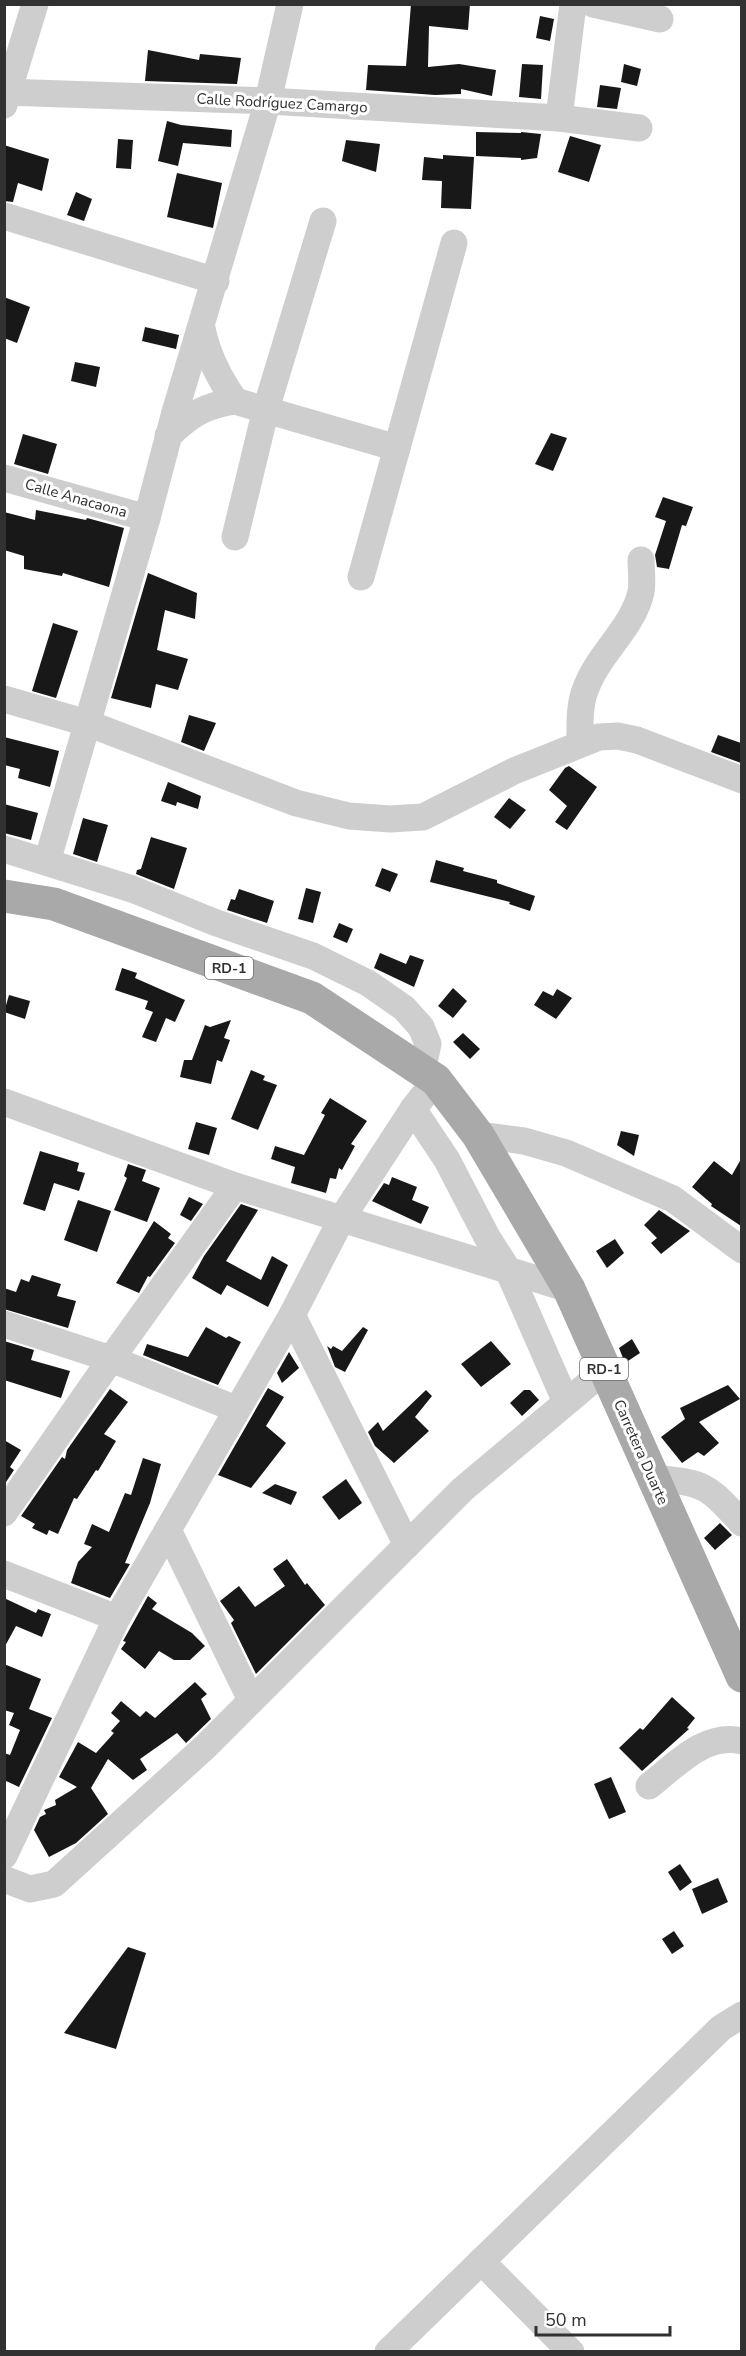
<svg xmlns="http://www.w3.org/2000/svg" width="746" height="2356" viewBox="0 0 746 2356" font-family="'Nunito Sans',sans-serif">
<style>
.building{fill:#181818}
.lines{fill:none;stroke-linecap:round;stroke-linejoin:round}
.minor{stroke:#cecece;stroke-width:27}
.major{stroke:#a9a9a9;stroke-width:33}
.labels{text-anchor:middle;dominant-baseline:central;stroke-width:6;stroke-linejoin:round;paint-order:stroke}
.shield{fill:#fff;stroke:#6f6f6f;stroke-width:1.5}
.shield-label{font-size:14px;font-weight:bold;fill:#313131}
.street-label{font-size:15px;fill:#313131;stroke:#fff}
</style>
<rect width="100%" height="100%" fill="#fff"/>
<!-- building -->
<g class="building">
<path d="M411,4H470L468,30L429,26L428,67L459,64L496,70L492,96L461,89V94L435,95L366,90L368,65L406,66Z"/>
<path d="M540,16L554,19L550,41L536,38Z"/>
<path d="M148,50L199,60L200,54L241,58L237,84L145,81Z"/>
<path d="M522,64L543,65L541,99L519,97Z"/>
<path d="M624,64L641,69L637,86L621,82Z"/>
<path d="M600,85L621,88L617,109L597,107Z"/>
<path d="M167,121L181,125L232,130L231,147L183,143L178,166L158,161Z"/>
<path d="M476,132L521,133V132L541,134L537,158L521,160V158L476,156Z"/>
<path d="M570,136L601,145L589,182L558,172Z"/>
<path d="M118,139L133,140L131,169L116,168Z"/>
<path d="M346,140L380,144L376,172L342,161Z"/>
<path d="M4,145L49,159L42,191L18,183L13,202L4,201Z"/>
<path d="M443,155L474,157L471,209L441,208L442,181L422,180L424,157L443,159Z"/>
<path d="M177,173L222,183L213,228L167,217Z"/>
<path d="M76,192L92,199L84,221L67,215Z"/>
<path d="M4,297L30,307L17,343L4,338Z"/>
<path d="M145,327L179,335L176,349L142,341Z"/>
<path d="M75,362L100,367L96,387L71,381Z"/>
<path d="M551,433L567,438L553,471L535,464Z"/>
<path d="M23,434L57,444L48,474L14,464Z"/>
<path d="M663,497L693,507L686,526L682,525L669,569L657,567L655,555L666,521L655,517Z"/>
<path d="M36,510L86,520L87,518L124,528L109,587L63,573L62,576L24,569V556L4,550V512L35,520Z"/>
<path d="M148,573L197,593L195,619L165,610L157,650L188,659L178,690L156,684L151,708L111,698Z"/>
<path d="M53,623L78,631L56,698L32,691Z"/>
<path d="M189,715L216,723L204,751L181,742Z"/>
<path d="M718,735L741,743V763L711,752Z"/>
<path d="M4,737L59,751L50,787L18,778L20,769L4,765Z"/>
<path d="M569,766L597,787L567,830L555,822L567,806L549,790L565,768Z"/>
<path d="M168,782L201,796L198,809L177,802L176,806L161,801Z"/>
<path d="M509,798L526,810L510,829L494,817Z"/>
<path d="M4,804L38,813L31,840L4,833Z"/>
<path d="M83,818L108,825L97,862L73,854Z"/>
<path d="M151,837L187,848L174,889L136,874L137,870L141,869Z"/>
<path d="M436,860L464,868L463,871L497,880V883L535,896L530,911L509,904L510,902L430,882Z"/>
<path d="M382,868L398,874L390,892L375,886Z"/>
<path d="M306,888L321,892L313,923L298,919Z"/>
<path d="M239,889L274,901L267,923L227,910L231,899L235,900Z"/>
<path d="M339,923L353,929L347,943L333,937Z"/>
<path d="M380,953L406,964L410,955L424,960L414,987L374,968Z"/>
<path d="M122,968L137,973L135,978L185,1000L175,1022L166,1018L156,1042L142,1037L153,1012L145,1009L148,1001L115,990Z"/>
<path d="M453,988L467,1001L453,1018L438,1006Z"/>
<path d="M557,989L572,998L556,1019L534,1005L543,991L553,996Z"/>
<path d="M9,995L30,1001L25,1019L4,1012Z"/>
<path d="M231,1020L224,1038L230,1040L222,1062L217,1060L211,1084L180,1077L184,1060H192L205,1025L210,1027Z"/>
<path d="M463,1033L480,1049L470,1059L453,1042Z"/>
<path d="M251,1070L265,1076L263,1080L277,1085L258,1130L231,1119Z"/>
<path d="M330,1098L367,1121L351,1144L355,1146L342,1170L339,1168L336,1179L330,1178L326,1193L291,1183L295,1167L271,1159L275,1146L304,1155L325,1115L321,1113Z"/>
<path d="M196,1122L217,1128L209,1155L188,1149Z"/>
<path d="M621,1131L639,1135L634,1156L617,1145Z"/>
<path d="M40,1151L79,1163L77,1171L85,1173L79,1191L54,1183L45,1211L23,1204Z"/>
<path d="M741,1159V1226L711,1206L712,1204L692,1187L714,1161L732,1175Z"/>
<path d="M128,1164L146,1170L142,1181L160,1188L147,1222L114,1210L127,1178L124,1176Z"/>
<path d="M392,1177L417,1187L412,1200L429,1207L421,1224L372,1201L384,1183L389,1185Z"/>
<path d="M189,1197L203,1204L191,1221L180,1215Z"/>
<path d="M78,1200L111,1211L97,1252L64,1240Z"/>
<path d="M241,1204L258,1210L226,1261L261,1280L272,1256L288,1265L268,1307L227,1285L221,1295L192,1278L204,1256Z"/>
<path d="M659,1210L690,1231L661,1254L651,1243L657,1238L644,1225Z"/>
<path d="M154,1221L171,1234L168,1238L175,1243L150,1277L148,1276L139,1293L116,1283Z"/>
<path d="M615,1239L624,1253L607,1268L596,1251Z"/>
<path d="M32,1275L61,1284L57,1296L76,1301L68,1328L4,1309V1288L16,1292L21,1279L29,1282Z"/>
<path d="M206,1327L226,1338L229,1336L241,1342L218,1385L143,1355L147,1344L188,1357Z"/>
<path d="M363,1327L368,1330L345,1372L335,1367L327,1346L331,1349L333,1346L342,1351Z"/>
<path d="M632,1339L640,1353L625,1363L619,1348Z"/>
<path d="M4,1341L34,1350L31,1360L70,1371L61,1398L4,1380Z"/>
<path d="M491,1341L511,1364L481,1387L461,1364Z"/>
<path d="M289,1352L299,1368L282,1383L277,1373Z"/>
<path d="M728,1385L740,1399L699,1422L719,1443L704,1456L698,1452L682,1463L661,1437L685,1419L680,1408Z"/>
<path d="M268,1388L284,1397L266,1426L286,1443L251,1488L218,1475Z"/>
<path d="M110,1389L128,1402L104,1434L116,1441L98,1471L96,1470L77,1499L74,1498L58,1534L49,1530L47,1535L32,1528L35,1524L21,1516L62,1457L65,1459L67,1450Z"/>
<path d="M426,1390L432,1396L415,1417L429,1431L394,1463L375,1446L368,1432L378,1422L383,1431Z"/>
<path d="M524,1390H530L539,1400L522,1416L510,1403Z"/>
<path d="M4,1440L21,1450L10,1467L14,1470L4,1485Z"/>
<path d="M143,1458L161,1464L150,1503L125,1563L130,1564L110,1598L71,1583L78,1562L92,1547L84,1544L92,1524L109,1532L125,1493L131,1495Z"/>
<path d="M346,1479L362,1503L339,1520L322,1497Z"/>
<path d="M275,1484L297,1492L291,1505L262,1493Z"/>
<path d="M720,1523L732,1535L715,1550L704,1538Z"/>
<path d="M287,1559L305,1585L307,1583L325,1605L256,1674L231,1623L234,1620L220,1601L239,1586L255,1607L285,1586L273,1569Z"/>
<path d="M148,1596L157,1603L152,1609L192,1633L205,1646L190,1660H174L159,1651L145,1669L121,1649L126,1642L123,1641Z"/>
<path d="M4,1598L36,1613L38,1609L51,1614L42,1637L16,1626L4,1648Z"/>
<path d="M4,1664L41,1679L29,1709L52,1718L19,1787L4,1780V1753L10,1755L20,1730L9,1725L14,1713L4,1710Z"/>
<path d="M195,1682L207,1694L201,1699L211,1719L186,1743L177,1733L140,1759L147,1770L133,1780L108,1759L91,1788L108,1814L76,1843L49,1857L34,1830L40,1817L46,1814L44,1810L56,1805L55,1800L77,1787L59,1777L78,1742L96,1753L114,1733L111,1731L120,1721L111,1713L121,1701L140,1717L146,1711L155,1718Z"/>
<path d="M672,1697L695,1718L687,1728L689,1729L642,1771L619,1748L640,1728L643,1730Z"/>
<path d="M611,1777L626,1812L609,1819L594,1784Z"/>
<path d="M680,1864L692,1882L680,1891L668,1872Z"/>
<path d="M718,1878L728,1902L702,1914L692,1889Z"/>
<path d="M674,1931L684,1946L672,1954L662,1939Z"/>
<path d="M128,1947L146,1953L116,2049L64,2033Z"/>
</g>
<g class="lines">
<!-- minor -->
<g class="minor">
<path d="M593,4L660,19"/>
<path d="M4,92L268,101L559,118L639,128"/>
<path d="M4,105L35,4"/>
<path d="M559,118L573,4"/>
<path d="M4,216L216,281"/>
<path d="M202,328C207,355 219,378 235,401"/>
<path d="M168,436C191,414 204,406 235,401L397,448"/>
<path d="M4,478L147,518"/>
<path d="M235,537L266,409L323,221"/>
<path d="M361,577L454,243"/>
<path d="M4,699L87,723L296,803L349,816L390,819L423,817L514,771L599,737L618,736L637,740L742,780"/>
<path d="M580,743C580,725 579,704 586,688C599,653 633,628 641,592C643,582 641,570 641,560"/>
<path d="M4,849L132,889L214,922L313,956L368,983L404,1008L421,1027L428,1044L422,1071"/>
<path d="M47,862L147,518L175,412L268,101L290,4"/>
<path d="M4,1102L235,1186L569,1289"/>
<path d="M413,1109L447,1160L487,1237L508,1270L566,1402"/>
<path d="M478,1135L524,1141L566,1153L673,1199L742,1250"/>
<path d="M292,1315L407,1545"/>
<path d="M4,1324L111,1359L236,1409"/>
<path d="M652,1478C705,1483 706,1484 742,1523"/>
<path d="M4,1513L111,1359L235,1186"/>
<path d="M168,1530L251,1700"/>
<path d="M4,1574L117,1618"/>
<path d="M649,1786C676,1765 705,1732 742,1741"/>
<path d="M4,1856L117,1618L292,1315L342,1218L413,1109L436,1080"/>
<path d="M4,1879L30,1889L54,1884L205,1747L463,1489L605,1370"/>
<path d="M481,2261L571,2352"/>
<path d="M388,2352L721,2028L742,2015"/>
</g>
<!-- major -->
<path class="major" d="M4,896L54,904L312,998L436,1080L478,1135L569,1289L742,1676"/>
</g>
<g class="labels">
<!-- shield labels -->
<g class="shield">
<rect x="205" y="957" width="48" height="22" rx="4.5"/>
<rect x="580" y="1358" width="48" height="22" rx="4.5"/>
</g>
<g class="shield-label">
<text x="229" y="968">RD-1</text>
<text x="604" y="1369">RD-1</text>
</g>
<!-- street labels -->
<g class="street-label">
<text transform="translate(282 103) rotate(3)">Calle Rodríguez Camargo</text>
<text transform="translate(76 498) rotate(16)">Calle Anacaona</text>
<text transform="translate(641 1452) rotate(66)">Carretera Duarte</text>
</g>
</g>
<!-- border -->
<rect width="746" height="2356" fill="none" stroke="#313131" stroke-width="12"/>
<!-- scale -->
<path d="M536 2326v9h134v-9" fill="none" stroke="#313131" stroke-width="3"/>
<text x="545" y="2326" font-size="18" fill="#313131" stroke="#ffffff" stroke-width="4.5" paint-order="stroke">50 m</text>
</svg>
